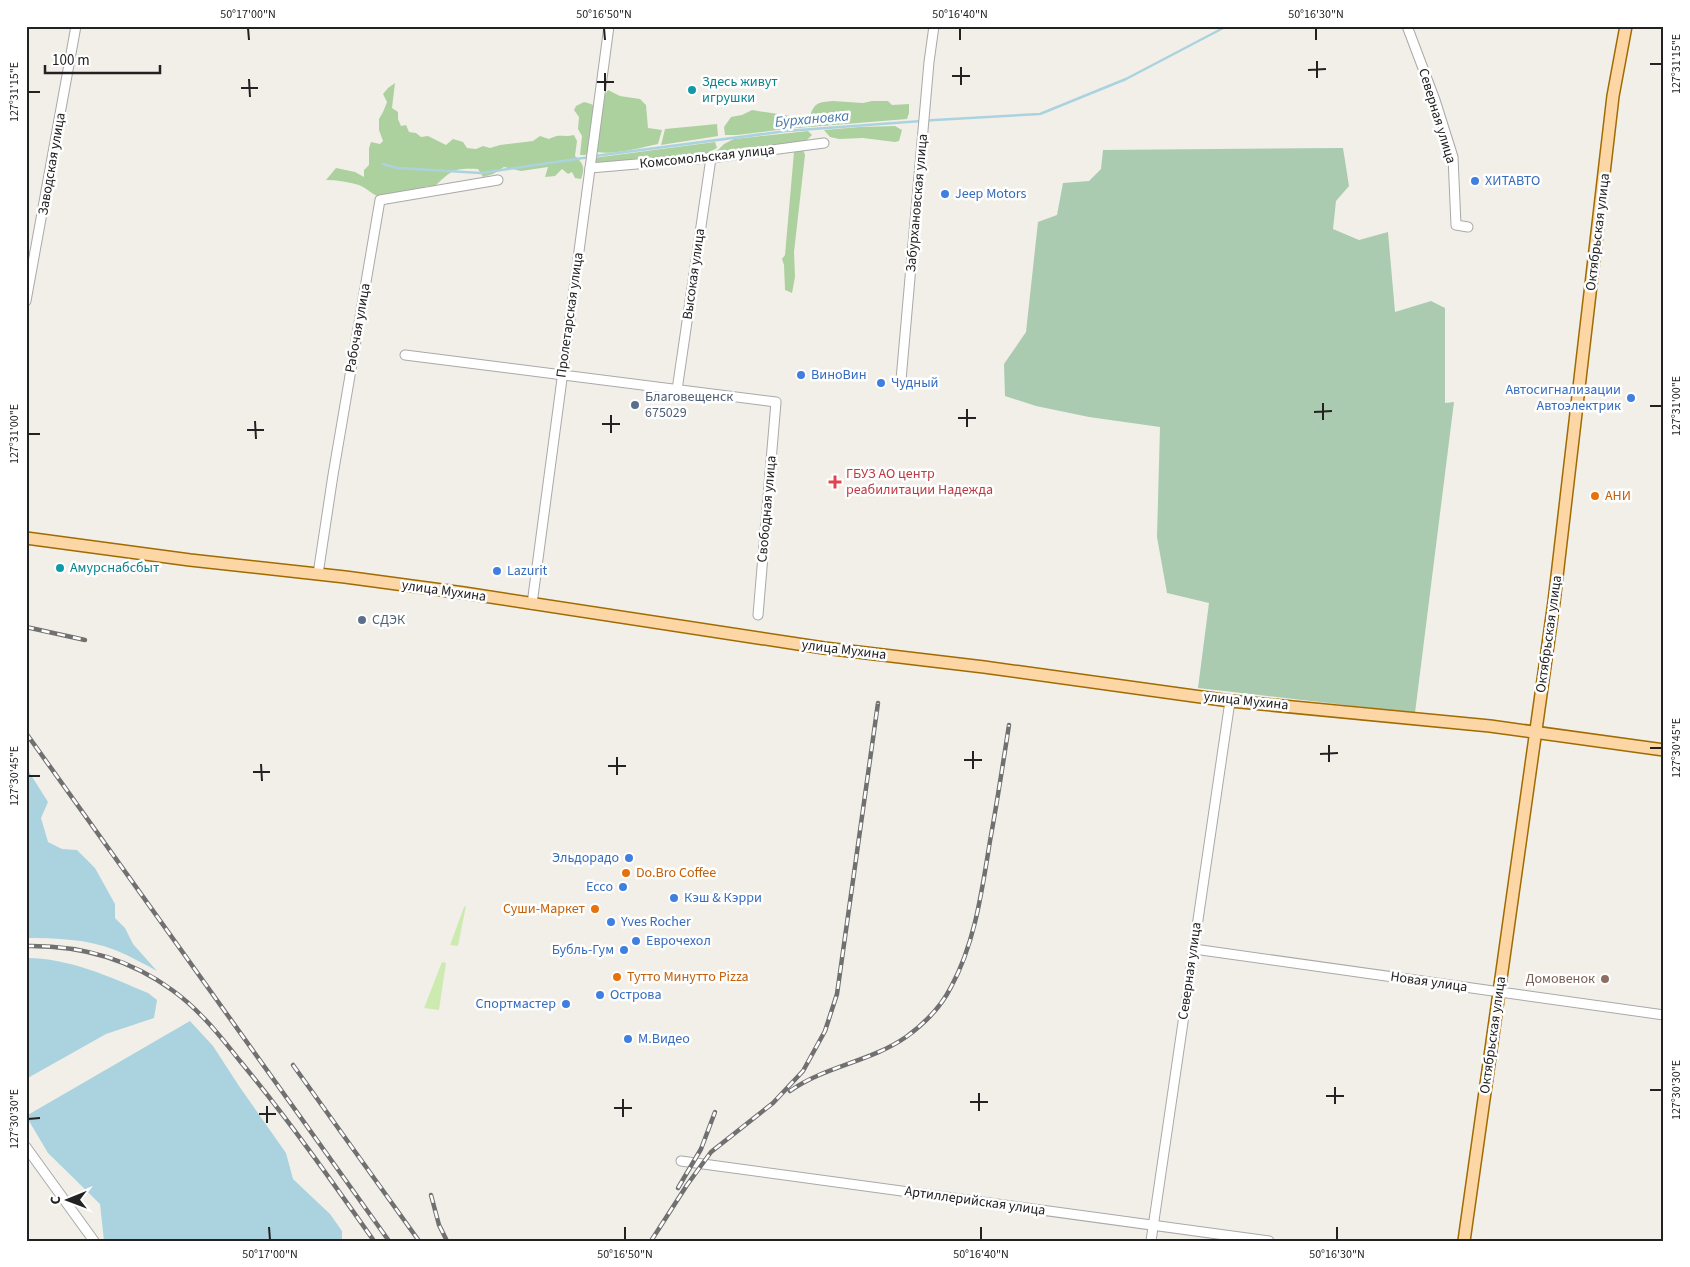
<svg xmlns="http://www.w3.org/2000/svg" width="1690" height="1267" viewBox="0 0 1690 1267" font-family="'Source Sans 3',sans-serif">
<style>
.grass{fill:#cdebb0}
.forest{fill:#add19e}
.cemetery{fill:#aacbaf}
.water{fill:#aad3df}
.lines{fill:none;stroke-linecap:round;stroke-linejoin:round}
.stream{stroke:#aad3df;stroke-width:2.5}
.minor-casing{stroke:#a9a9a9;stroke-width:11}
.major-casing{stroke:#a06b00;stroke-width:14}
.minor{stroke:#fff;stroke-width:9}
.major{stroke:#fcd6a4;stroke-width:11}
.rail-casing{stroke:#707070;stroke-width:4.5}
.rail{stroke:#fff;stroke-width:2.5;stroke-dasharray:8;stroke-linecap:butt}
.ticks{fill:none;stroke:#222;stroke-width:2}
.culture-dot{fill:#0f9aa8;stroke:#fff;stroke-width:2}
.shop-dot{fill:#3f7fe0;stroke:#fff;stroke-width:2}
.service-dot{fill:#5c6f8a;stroke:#fff;stroke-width:2}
.health-dot{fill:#e0444e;stroke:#fff;stroke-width:2}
.food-dot{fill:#e8710a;stroke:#fff;stroke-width:2}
.education-dot{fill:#8d6e63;stroke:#fff;stroke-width:2}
.labels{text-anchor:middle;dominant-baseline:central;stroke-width:5;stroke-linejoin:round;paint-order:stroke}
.culture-label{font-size:14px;fill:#0d838f;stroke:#fff;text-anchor:start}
.street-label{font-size:14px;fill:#222;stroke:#fff}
.shop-label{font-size:14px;fill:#366cbe;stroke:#fff;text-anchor:start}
.service-label{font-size:14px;fill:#4e5e75;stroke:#fff;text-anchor:start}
.health-label{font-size:14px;fill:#be3a42;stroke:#fff;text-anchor:start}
.food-label{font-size:14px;fill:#c56008;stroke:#fff;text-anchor:start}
.education-label{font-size:14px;fill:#785e54;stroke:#fff;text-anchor:end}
.water-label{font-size:15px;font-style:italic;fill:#4a7aab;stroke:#fff}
.neatline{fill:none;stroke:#222;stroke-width:2}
.ticks-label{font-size:12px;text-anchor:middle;fill:#222}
</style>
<rect width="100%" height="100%" fill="#f2efe9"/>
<!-- grass -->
<g class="grass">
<path d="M466,906L458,946L450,945L464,907Z"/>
<path d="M442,962L446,963L439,1010L424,1008Z"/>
</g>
<!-- forest -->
<g class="forest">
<path d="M395,83L392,108L398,112V119L401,126L406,125L409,132L416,133L421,137L428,136L446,145L453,139L463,142L467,148L476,149L483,146L490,148L500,145L533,141L540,136L549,139C562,133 562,138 574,135L577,141L575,156C584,164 585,168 581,179L575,178L572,172L568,174L562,169L555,176L545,177L548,167L521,171L504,167L493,174L483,177L478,169C453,168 452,170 434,187L427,186C418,191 418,188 411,190C403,192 398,196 390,195C384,195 382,194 377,196C371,193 366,188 359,185C349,182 337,180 326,180L336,168L355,172L364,177V170L369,165V148L371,142L380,144L383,141L379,130V119L383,112L387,102L383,94L388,88Z"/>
<path d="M608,90L620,96L640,99L646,105L648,128L662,130L658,144C639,148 616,155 597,152C600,131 595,108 608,90Z"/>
<path d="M833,101L863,103L872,101H888L892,105L909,104V113L907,119L785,129L737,135H725L724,127L731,117L742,115L752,110L809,119C814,103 817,102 833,101Z"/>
<path d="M584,102L591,104L596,107L589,150L586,155H580L582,136L578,129L579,117L574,110L576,106Z"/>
<path d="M717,124L718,136L661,145L665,129Z"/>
<path d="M895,126L902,130L899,141L895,142L863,138L839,139L830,137L824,130L860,127Z"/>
<path d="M808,131L812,135L806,141L714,154L724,144L734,139Z"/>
<path d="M715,142L717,148L705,154L592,164L593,158Z"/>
<path d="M803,149L805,155L794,252L795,277L792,293L785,290L784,265L782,259L785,255L794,152Z"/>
</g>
<!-- cemetery -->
<path class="cemetery" d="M1343,148L1349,186L1336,201L1333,229L1359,240L1388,232L1395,312L1431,301L1445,308V403L1454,402L1415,713L1198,688L1209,603L1167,593L1157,537L1160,427L1089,417L1036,406L1005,396L1004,364L1026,332L1038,222L1057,215L1063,183L1089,181L1101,169L1103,150Z"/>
<!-- water -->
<g class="water">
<path d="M26,767L48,802L41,818L48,842L62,849L77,850L95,868L115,904V918L125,928L133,944L157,971C144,964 130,956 115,950C87,939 56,938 26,938Z"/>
<path d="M26,958C69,958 110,977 148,993L157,1000L154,1018L106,1034L26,1079Z"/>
<path d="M190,1021L213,1046L239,1086L286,1153L293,1179L330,1214L342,1231V1241H104L100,1204L48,1153L26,1116Z"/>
</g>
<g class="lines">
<!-- stream -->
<g class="stream">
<path d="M595,156L786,131L935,120L1040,114L1126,79L1227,26"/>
<path d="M383,164L397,168L481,173L590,157"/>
</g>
<!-- minor casing -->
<g class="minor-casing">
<g id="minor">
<path d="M1407,26L1435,100L1453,157L1456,225L1468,227"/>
<path d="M590,168L719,157L824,143"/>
<path d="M26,301L76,26"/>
<path d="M405,355L776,402L758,615"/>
<path d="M901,380L929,62L934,26"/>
<path d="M677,390L711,158"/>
<path d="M318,574L333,475L380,200L498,180"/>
<path d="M532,604L609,26"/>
<path d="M1194,949L1664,1015"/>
<path d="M26,1147L94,1241"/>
<path d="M681,1161L1269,1241"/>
<path d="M1151,1241L1230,701"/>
</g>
</g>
<!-- major casing -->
<g class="major-casing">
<g id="major">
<path d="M26,538L190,560L345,577L464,593L824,648L984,667L1230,701L1490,726L1664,750"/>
<path d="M1464,1241L1554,602L1613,96L1626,26"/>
</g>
</g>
<!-- minor -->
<use href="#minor" class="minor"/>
<!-- major -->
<use href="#major" class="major"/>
<!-- rail casing -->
<g class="rail-casing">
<g id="rail">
<path d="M26,627L85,640"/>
<path d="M26,733L389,1241"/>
<path d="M26,946C80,945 128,958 172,990C199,1009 220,1036 240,1061C288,1119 331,1180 374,1241"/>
<path d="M293,1065L419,1241"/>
<path d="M790,1091C825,1066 870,1062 906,1037C924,1024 941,1007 951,987C975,943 982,890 990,841C997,803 1003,764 1009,725"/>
<path d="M678,1188L701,1149L715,1112"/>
<path d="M431,1195L439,1225L447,1241"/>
<path d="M651,1241L687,1185L711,1152L773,1103L803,1071L825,1031L837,994L878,703"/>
</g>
</g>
<!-- rail -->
<use href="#rail" class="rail"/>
</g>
<!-- ticks -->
<path class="ticks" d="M248,28L249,40M604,28L605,40M960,28V40M1316,28V40M1317,61V78M1650,64H1662M961,67V85M1308,70L1326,69M605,73V91M952,76H970M249,79L250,97M597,82H614M241,88H258M28,92H40M1323,403V420M1650,406H1662M967,409V427M1314,412L1332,411M611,415V433M958,418H976M255,421L256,439M602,424H620M247,430H264M28,434H40M1329,745V762M1650,748H1662M973,751V769M1320,754L1338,753M617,757V775M964,760H982M261,764L262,781M608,766H626M253,772H270M28,776H40M1335,1087V1104M1650,1090H1662M979,1093V1111M1326,1096H1344M623,1099V1117M970,1102H988M267,1106V1123M614,1108H632M259,1114H276M28,1119L40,1118M269,1227L270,1240M625,1227V1240M981,1227V1240M1337,1227V1240"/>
<!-- markers -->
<g class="culture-dot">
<circle cx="692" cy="90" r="5"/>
<circle cx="60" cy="568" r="5"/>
</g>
<g class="shop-dot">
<circle cx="1475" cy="181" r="5"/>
<circle cx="945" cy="194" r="5"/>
<circle cx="801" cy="375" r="5"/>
<circle cx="881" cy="383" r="5"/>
<circle cx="1631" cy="398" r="5"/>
<circle cx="497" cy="571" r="5"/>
<circle cx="629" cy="858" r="5"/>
<circle cx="623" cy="887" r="5"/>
<circle cx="674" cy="898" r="5"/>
<circle cx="611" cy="922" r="5"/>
<circle cx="636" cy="941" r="5"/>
<circle cx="624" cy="950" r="5"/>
<circle cx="600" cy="995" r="5"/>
<circle cx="566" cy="1004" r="5"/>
<circle cx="628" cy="1039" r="5"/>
</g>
<g class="service-dot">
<circle cx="635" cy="405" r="5"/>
<circle cx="362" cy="620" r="5"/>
</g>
<path class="health-dot" d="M832.5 474.5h5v5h5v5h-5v5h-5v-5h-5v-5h5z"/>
<g class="food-dot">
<circle cx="1595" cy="496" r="5"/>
<circle cx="626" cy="873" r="5"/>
<circle cx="595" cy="909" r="5"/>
<circle cx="617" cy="977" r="5"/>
</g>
<circle class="education-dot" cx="1605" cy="979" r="5"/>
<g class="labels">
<!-- culture labels -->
<g class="culture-label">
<text x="702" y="82">Здесь живут<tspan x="702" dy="16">игрушки</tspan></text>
<text x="70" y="568">Амурснабсбыт</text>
</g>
<!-- street labels -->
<g class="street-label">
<text transform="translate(1437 116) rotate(73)">Северная улица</text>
<text transform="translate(707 157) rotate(-6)">Комсомольская улица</text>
<text transform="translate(52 164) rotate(-80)">Заводская улица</text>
<text transform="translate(917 203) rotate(-85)">Забурхановская улица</text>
<text transform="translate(1598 232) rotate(-83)">Октябрьская улица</text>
<text transform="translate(694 274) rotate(-82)">Высокая улица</text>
<text transform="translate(570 315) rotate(-82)">Пролетарская улица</text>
<text transform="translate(358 328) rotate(-80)">Рабочая улица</text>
<text transform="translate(767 509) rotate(-85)">Свободная улица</text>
<text transform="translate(444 591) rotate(8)">улица Мухина</text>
<text transform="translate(1549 634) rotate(-82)">Октябрьская улица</text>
<text transform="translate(844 650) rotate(7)">улица Мухина</text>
<text transform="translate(1246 701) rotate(6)">улица Мухина</text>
<text transform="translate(1190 971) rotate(-82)">Северная улица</text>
<text transform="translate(1429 982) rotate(8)">Новая улица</text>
<text transform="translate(1493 1035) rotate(-82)">Октябрьская улица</text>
<text transform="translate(975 1201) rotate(8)">Артиллерийская улица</text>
</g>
<!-- shop labels -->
<g class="shop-label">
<text x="1485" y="181">ХИТАВТО</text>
<text x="955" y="194">Jeep Motors</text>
<text x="811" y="375">ВиноВин</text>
<text x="891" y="383">Чудный</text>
<text x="1621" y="390" text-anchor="end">Автосигнализации<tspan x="1621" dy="16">Автоэлектрик</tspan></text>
<text x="507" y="571">Lazurit</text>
<text x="619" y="858" text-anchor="end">Эльдорадо</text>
<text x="613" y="887" text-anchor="end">Ecco</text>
<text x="684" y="898">Кэш &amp; Кэрри</text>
<text x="621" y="922">Yves Rocher</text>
<text x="646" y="941">Еврочехол</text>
<text x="614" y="950" text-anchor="end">Бубль-Гум</text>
<text x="610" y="995">Острова</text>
<text x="556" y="1004" text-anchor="end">Спортмастер</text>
<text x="638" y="1039">М.Видео</text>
</g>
<!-- service labels -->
<g class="service-label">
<text x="645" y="397">Благовещенск<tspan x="645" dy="16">675029</tspan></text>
<text x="372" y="620">СДЭК</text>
</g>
<!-- health labels -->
<g class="health-label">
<text x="846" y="474">ГБУЗ АО центр<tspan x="846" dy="16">реабилитации Надежда</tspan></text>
</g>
<!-- food labels -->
<g class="food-label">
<text x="1605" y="496">АНИ</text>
<text x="636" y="873">Do.Bro Coffee</text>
<text x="585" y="909" text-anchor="end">Суши-Маркет</text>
<text x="627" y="977">Тутто Минутто Pizza</text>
</g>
<!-- education labels -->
<g class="education-label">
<text x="1595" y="979">Домовенок</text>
</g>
<!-- water labels -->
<g class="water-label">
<text transform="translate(812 119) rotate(-5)">Бурхановка</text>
</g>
</g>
<!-- border -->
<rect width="1690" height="1267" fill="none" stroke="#ffffff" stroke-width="55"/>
<!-- north arrow -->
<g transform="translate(68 1200) rotate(269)" stroke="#ffffff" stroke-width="4" paint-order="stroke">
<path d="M0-4L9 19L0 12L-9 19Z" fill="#222222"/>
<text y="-8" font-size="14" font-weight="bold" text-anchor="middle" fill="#222222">С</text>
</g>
<!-- scale -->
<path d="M45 65v8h115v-8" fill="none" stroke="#222222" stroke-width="2.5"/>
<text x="52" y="65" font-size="15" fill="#222222" stroke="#ffffff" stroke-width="4" paint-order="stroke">100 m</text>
<rect x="28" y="28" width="1634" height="1212" class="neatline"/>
<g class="ticks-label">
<text x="248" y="18">50°17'00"N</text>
<text x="604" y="18">50°16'50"N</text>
<text x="960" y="18">50°16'40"N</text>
<text x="1316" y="18">50°16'30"N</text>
<text transform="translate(1676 64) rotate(-90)" y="4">127°31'15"E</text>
<text transform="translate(14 92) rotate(-90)" y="4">127°31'15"E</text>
<text transform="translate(1676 406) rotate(-90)" y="4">127°31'00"E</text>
<text transform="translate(14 434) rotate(-90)" y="4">127°31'00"E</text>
<text transform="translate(1676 748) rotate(-90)" y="4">127°30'45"E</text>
<text transform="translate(14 776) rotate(-90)" y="4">127°30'45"E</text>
<text transform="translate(1676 1090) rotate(-90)" y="4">127°30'30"E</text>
<text transform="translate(14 1119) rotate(-90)" y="4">127°30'30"E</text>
<text x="270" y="1258">50°17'00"N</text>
<text x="625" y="1258">50°16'50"N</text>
<text x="981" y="1258">50°16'40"N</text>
<text x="1337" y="1258">50°16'30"N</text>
</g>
</svg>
